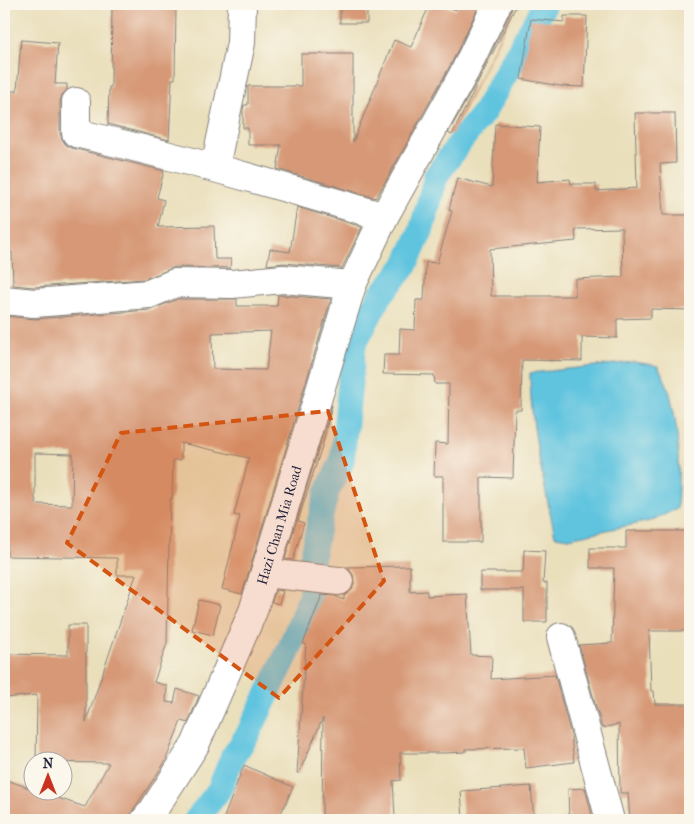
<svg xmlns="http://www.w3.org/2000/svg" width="694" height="824" viewBox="0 0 694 824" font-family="'IM FELL French Canon',serif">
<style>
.water{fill:#61c4df;stroke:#42738d}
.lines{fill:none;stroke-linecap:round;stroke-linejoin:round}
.canal{stroke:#61c4df;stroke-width:25}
.building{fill:#d69876;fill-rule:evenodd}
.minor-casing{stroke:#86807b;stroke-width:30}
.tertiary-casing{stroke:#86807b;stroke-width:30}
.minor{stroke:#fff;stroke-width:28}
.tertiary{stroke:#fff;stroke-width:28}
.marked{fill:#d45411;fill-opacity:0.2;stroke:#d45411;stroke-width:4;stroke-dasharray:10 6;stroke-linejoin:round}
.labels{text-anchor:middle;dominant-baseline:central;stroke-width:4;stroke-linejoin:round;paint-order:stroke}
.street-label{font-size:14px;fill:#22223b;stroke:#fbf7ec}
</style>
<rect width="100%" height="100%" fill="#fbf7ec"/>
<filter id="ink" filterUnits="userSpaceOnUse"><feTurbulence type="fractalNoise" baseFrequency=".02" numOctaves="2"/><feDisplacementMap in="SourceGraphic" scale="10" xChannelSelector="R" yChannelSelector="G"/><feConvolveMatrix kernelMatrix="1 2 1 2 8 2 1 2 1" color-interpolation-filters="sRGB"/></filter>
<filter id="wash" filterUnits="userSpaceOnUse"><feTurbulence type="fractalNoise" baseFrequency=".0096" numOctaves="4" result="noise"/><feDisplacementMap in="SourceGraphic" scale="20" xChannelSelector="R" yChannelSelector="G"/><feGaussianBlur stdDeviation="1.12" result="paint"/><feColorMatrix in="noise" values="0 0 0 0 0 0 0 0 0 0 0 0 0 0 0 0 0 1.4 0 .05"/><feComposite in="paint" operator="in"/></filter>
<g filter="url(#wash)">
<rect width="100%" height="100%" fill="#eadfbb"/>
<!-- water -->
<path class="water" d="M634,362L658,366C663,376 669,387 671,398C680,434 679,473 677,509L650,521L569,538L555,536C544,482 530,427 530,373Z"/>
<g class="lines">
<!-- canal -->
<path class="canal" d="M196,820L219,790L232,758L248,734L288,652L311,594V563L319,523L327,492L342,461L354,344L380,296L405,266L421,231L436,176L464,137L484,112L545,4"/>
</g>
<g id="blocks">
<!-- building -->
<g class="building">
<path d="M112,4H176L175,79H172L169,140L108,124L109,87H111Z"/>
<rect x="340" y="4" width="27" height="19"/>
<path d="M430,4H440L456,10L458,4H480L451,64L376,198L277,169L281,145H248V128H243V110L244,105H248V86H301V54H353V142L394,40L411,47Z"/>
<path d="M512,4H517L452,135L448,133L479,78L511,11Z"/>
<path d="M564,16H587L584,87L560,86L521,79L531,19L564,22Z"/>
<path d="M21,40L58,43L55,84H67V90L62,95L60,102V133L62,139L66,145L72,148L164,171L157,198L164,200L158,227L214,226L215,259H231L230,268L175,267L145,279L34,287L13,285L12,252H4V91H17Z"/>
<path d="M635,113H675L676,163L660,164L663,215H690V310L651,309V318L617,319V338L582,337V361L522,360L521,410H515L513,478L481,477V542H443V476H434L435,443L448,444L449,384H435L434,375L383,374L384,355H399L400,329L415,330L416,300H424L426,262L437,263L452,211L449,210L457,178L492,187L495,124L540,127L537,182L570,179L571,184H596V191L637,188ZM622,228L623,277L575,279V296H491L490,249L576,241L575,229Z"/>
<path d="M297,207L362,227L342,268L284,263L267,265L270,249L290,252Z"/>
<path d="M278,295L331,299L242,594L222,589L240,516L234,515L249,458L181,443V460H173L172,499H170L167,643L154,682L167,686L166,702L174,703L177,689L199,696L188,723L181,721L165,762L133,810L130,820H4V779L32,789V792H40L85,807L109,763L36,762L37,695L4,698V654L68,655V625H86V722L136,575H117V558L7,556V542H4V316L35,319L150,310L178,299H237V306H277ZM271,331L266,370L213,369L212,333ZM35,453L73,454L72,505L36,504V500H35Z"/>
<path d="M332,405L323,443L298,521L304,523L293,560L285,559Z"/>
<path d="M626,531H690V631H649L651,691H654L655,704H690V820H630L628,793H620L619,724L602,728L579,645L612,643L614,568H590V548H626Z"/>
<path d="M524,550L545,551L543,583H547V622H524V590H480V572H523Z"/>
<path d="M410,566V592L427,591V596L467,594L471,655L492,656L491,679L555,675L571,736L574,762L526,768L524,748L465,749V752L445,753H400L401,780L393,781L395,817L367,818H358V820H322L323,718L299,773H297L306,644H303L322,595L335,596L344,600V596L352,590L354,583L353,575L349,569L344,567Z"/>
<path d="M276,590L283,591L279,604L272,602Z"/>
<path d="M199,600L220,605L213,635L192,630Z"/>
<path d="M244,765L293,787L278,820H223Z"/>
<path d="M531,786L534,820H463L461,791Z"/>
<path d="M585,788L591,811L592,820H569L568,789Z"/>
</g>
</g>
</g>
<g filter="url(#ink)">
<use href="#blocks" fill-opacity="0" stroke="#86807b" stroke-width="1"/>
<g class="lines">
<!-- minor casing -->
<g class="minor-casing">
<g id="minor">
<path d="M76,102V133C180,157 282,186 384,217L465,71L497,4"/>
<path d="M215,167L241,43L242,4"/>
<path d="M4,300L34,303L149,294L175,283L232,284L283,279L352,285"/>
<path d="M265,573L339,581"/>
<path d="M561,637L610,820"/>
</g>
</g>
<!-- tertiary casing -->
<g class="tertiary-casing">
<g id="tertiary">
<path id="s1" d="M145,820L152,812L195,745L253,611L352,285L384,217"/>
</g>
</g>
<!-- minor -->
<use href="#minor" class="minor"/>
<!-- tertiary -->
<use href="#tertiary" class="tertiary"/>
</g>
</g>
<!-- marked area -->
<path class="marked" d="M328,411L384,581L279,698L67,543L121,433Z"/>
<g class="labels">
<!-- street labels -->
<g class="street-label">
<text stroke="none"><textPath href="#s1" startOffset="326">Hazi Chan Mia Road</textPath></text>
</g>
</g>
<!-- margin -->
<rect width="694" height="824" fill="none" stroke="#fbf7ec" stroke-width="20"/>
<!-- north arrow -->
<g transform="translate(48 776)"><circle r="24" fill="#fbf7ec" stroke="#a4a2a5"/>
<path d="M0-4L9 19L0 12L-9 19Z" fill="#c8321e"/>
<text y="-8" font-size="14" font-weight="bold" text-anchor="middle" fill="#22223b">N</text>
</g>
</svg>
